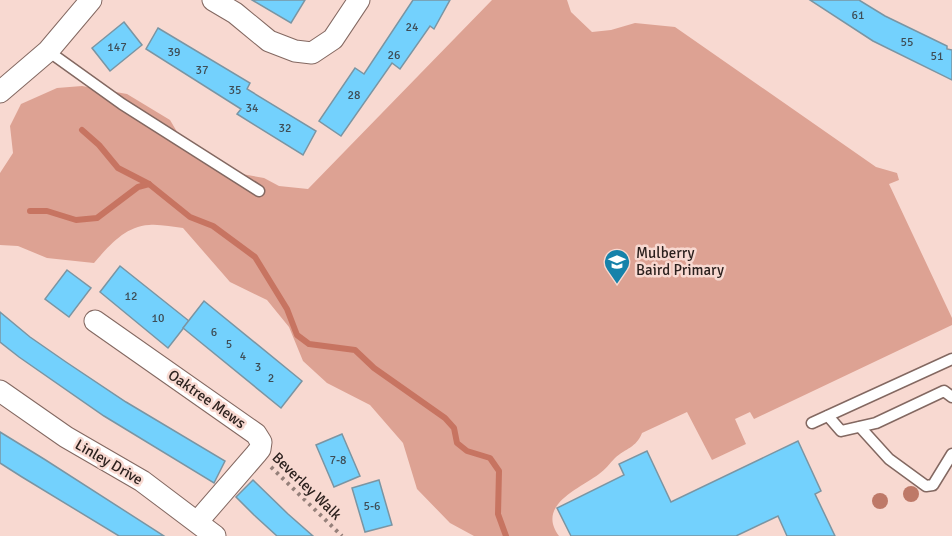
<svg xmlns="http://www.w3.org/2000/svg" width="952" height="536" viewBox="0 0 952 536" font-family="Signika,sans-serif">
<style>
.green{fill:#dda293}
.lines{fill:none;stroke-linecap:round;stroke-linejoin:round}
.stream{stroke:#c77461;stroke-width:6}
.building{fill:#73d1fd;stroke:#7a95a3;stroke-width:1.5}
.lane-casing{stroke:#836861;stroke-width:13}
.street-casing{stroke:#836861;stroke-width:23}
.path{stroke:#95807a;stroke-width:4;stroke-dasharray:3 4.5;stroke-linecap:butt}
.lane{stroke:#fff;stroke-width:10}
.street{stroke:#fff;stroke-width:21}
.tree{fill:#be7968}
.labels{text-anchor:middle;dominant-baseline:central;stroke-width:5;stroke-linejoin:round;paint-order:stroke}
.number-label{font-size:12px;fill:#3e4d56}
.poi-label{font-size:15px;fill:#2c211e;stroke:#f8d9d1;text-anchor:start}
.street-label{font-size:15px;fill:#2c211e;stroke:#f8d9d1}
</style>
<rect width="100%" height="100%" fill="#f8d9d1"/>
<!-- green -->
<path class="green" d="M492,0H567L571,12L592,32L611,30L635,23L675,27L876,167L897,173L899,180L889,184L952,318V325L754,419L750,412L735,419L746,444L712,460L687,412L642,433C636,448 626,448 615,458C610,463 605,470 599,474C579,489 536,505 559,536H474L450,523L417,489L403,443L370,405L327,383L303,361L289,327L267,300L230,282L183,228C172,227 160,224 149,225C125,226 108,247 94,263L47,258L18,246L0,245V173L13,153L10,126L21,104L57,88L82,86L127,94L170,120L189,152L214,169L264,178L279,186L308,189Z"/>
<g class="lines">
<!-- stream -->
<g class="stream">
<path d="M82,130L99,145L118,168L149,184L190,217L213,226L255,257L287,309L297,335L309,344L355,350L374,368L445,418L454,428L457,443L467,451L490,458L499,471L498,514L506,536"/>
<path d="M30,211H47L76,220L97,218L138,187L149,184"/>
</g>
</g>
<!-- building -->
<g class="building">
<path d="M252,0H305L291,23Z"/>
<path d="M413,0H450L434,29L430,26L400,69L392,63L341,136L319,121L355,68L364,74Z"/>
<path d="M810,0H859L885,16L947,46V49L952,50V80L873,41Z"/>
<path d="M124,22L142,45L110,71L92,48Z"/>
<path d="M158,28L250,83L247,89L316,131L303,155L237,114L241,109L146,49Z"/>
<path d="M120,266L189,321L168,348L100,292Z"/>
<path d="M67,270L91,288L69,317L45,299Z"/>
<path d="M204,301L302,381L281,408L183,328Z"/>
<path d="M0,312L30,337L66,362L126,402L225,461L214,483L104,416L19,357L0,342Z"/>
<path d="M0,432L44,459L164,536H119L22,477L0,463Z"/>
<path d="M342,434L360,476L334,487L316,445Z"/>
<path d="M798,441L821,491L815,494L835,536H787L778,516L736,536H571L557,508L624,475L619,464L647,451L671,502Z"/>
<path d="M253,480L288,514L313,536H277L254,515L236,497Z"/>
<path d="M379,480L392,525L365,532L352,488Z"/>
</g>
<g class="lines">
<!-- lane casing -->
<g class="lane-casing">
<g id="lane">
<path d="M48,51L122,104L259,191"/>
<path d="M828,416L841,431L876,423L944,391L952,397"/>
<path d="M812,423L952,359"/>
<path d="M860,427L889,459L926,486L933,485L952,454"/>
</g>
</g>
<!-- street casing -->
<g class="street-casing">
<g id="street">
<path d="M213,0L235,13L269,41L295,51L312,53L333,39L359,0"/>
<path d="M0,92L48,51L91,0"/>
<path d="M95,321L256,434L261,442L260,449L256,454L198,521"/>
<path d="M0,391L66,437L142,481L215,536"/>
</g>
</g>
<!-- path -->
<path class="path" d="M271,467L342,536"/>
<!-- lane -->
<use href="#lane" class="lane"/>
<!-- street -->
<use href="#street" class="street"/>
</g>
<!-- trees -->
<g class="tree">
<circle cx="911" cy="494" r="8"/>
<circle cx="880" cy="501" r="8"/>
</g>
<!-- icons -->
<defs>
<g id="school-pin" transform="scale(1.35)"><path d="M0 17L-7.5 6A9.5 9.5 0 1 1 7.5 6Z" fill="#1682aa" stroke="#f8d9d1"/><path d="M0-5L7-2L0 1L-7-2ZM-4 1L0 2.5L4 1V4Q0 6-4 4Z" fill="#fff"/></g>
</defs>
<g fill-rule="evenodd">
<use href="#school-pin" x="617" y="262"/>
</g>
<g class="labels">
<!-- number labels -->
<g class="number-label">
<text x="858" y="15">61</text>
<text x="412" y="27">24</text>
<text x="907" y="42">55</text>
<text x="117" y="47">147</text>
<text x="174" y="52">39</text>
<text x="394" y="55">26</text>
<text x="937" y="56">51</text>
<text x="202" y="70">37</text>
<text x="235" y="90">35</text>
<text x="354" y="95">28</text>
<text x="252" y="108">34</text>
<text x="285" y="128">32</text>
<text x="131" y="296">12</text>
<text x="158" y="318">10</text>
<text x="214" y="332">6</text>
<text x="229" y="344">5</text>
<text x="243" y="356">4</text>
<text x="258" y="367">3</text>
<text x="271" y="378">2</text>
<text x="338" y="460">7-8</text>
<text x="372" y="506">5-6</text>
</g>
<!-- poi labels -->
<g class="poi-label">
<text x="636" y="253">Mulberry<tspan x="636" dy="17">Baird Primary</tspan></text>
</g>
<!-- street labels -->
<g class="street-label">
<text transform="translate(207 399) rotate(35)">Oaktree Mews</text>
<text transform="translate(109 462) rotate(30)">Linley Drive</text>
<text transform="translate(307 486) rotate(44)">Beverley Walk</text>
</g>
</g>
</svg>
